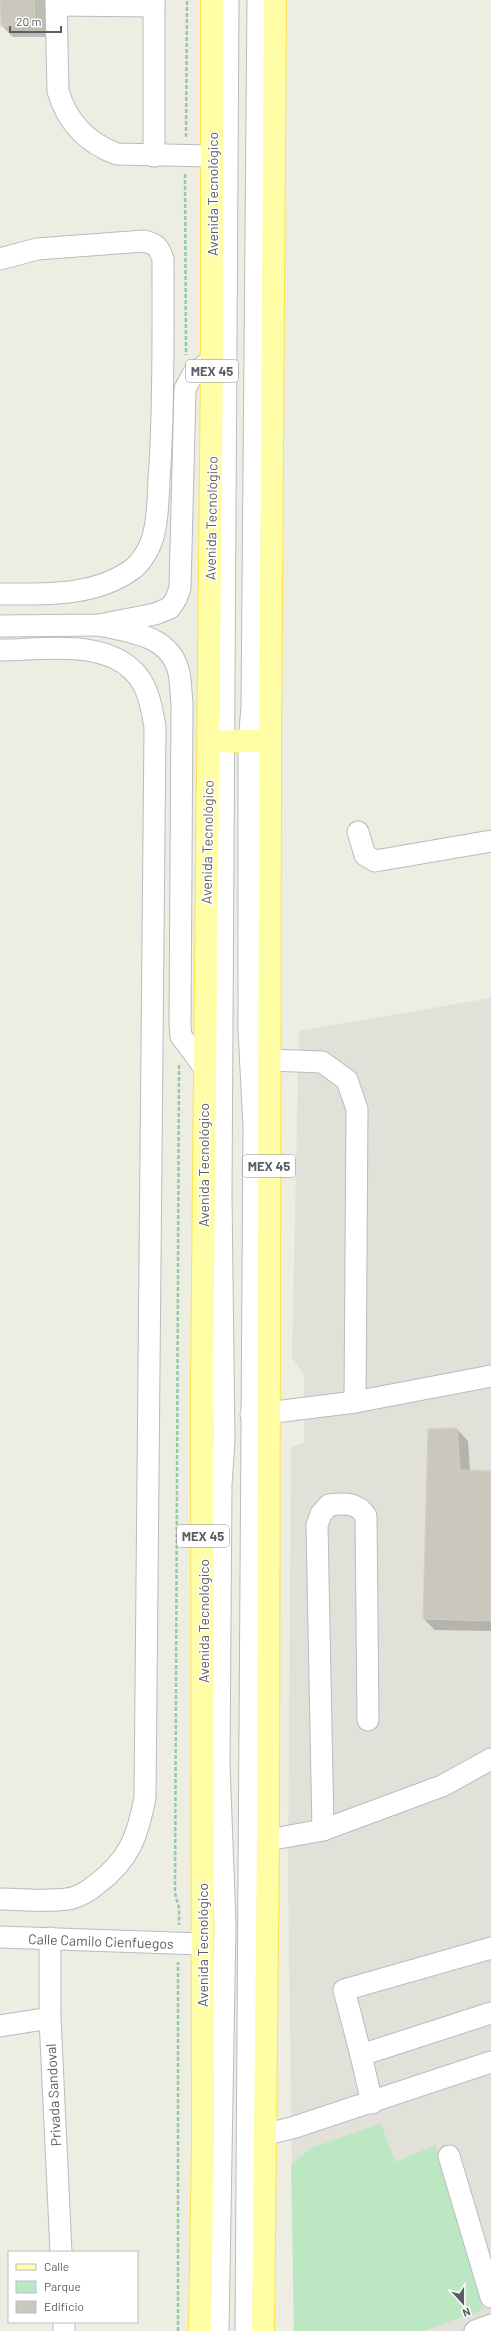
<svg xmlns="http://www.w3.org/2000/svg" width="491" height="2331" viewBox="0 0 491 2331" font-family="Barlow,sans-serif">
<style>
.industrial{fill:#e1e0d9}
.green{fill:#bbe8c2}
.shadow{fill:#0003}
.building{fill:#c9c7be;stroke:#d3d0bf}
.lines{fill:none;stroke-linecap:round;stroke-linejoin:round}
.minor-casing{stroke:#b9bbc2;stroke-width:23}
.major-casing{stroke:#fce34c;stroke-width:24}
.path{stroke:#94c9ab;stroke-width:2.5;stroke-dasharray:4 2;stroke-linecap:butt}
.minor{stroke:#fff;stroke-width:21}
.major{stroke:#fffda5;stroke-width:22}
.labels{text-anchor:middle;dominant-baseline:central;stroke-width:3;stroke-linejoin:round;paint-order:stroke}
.shield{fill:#fff;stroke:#8c8e92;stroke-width:1}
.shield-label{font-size:13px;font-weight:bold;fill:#5a5d64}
.street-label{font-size:14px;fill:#5a5d64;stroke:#fff}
</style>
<rect width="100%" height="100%" fill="#eeede1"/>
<!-- industrial -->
<path class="industrial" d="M491,998V2331H294L288,1872L291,1447L304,1443V1376L292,1357L299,1031Z"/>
<!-- green -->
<path class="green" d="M381,2124L395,2162L436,2145L483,2310L422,2331H294L291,2165L311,2148Z"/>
<!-- shadow -->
<g class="shadow">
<path d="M0,0H45V37H13L2,26Z"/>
<path d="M457,1429L468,1441L470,1471L491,1472V1631L435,1630L424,1619Z"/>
</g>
<!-- building -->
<g class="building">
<path d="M0,0H34L35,26H1Z"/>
<path d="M457,1428L460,1470L491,1471V1621L423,1619L428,1429Z"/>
</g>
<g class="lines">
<!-- minor casing -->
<g class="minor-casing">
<g id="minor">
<path d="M56,0L58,91C67,122 87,143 117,154L212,156"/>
<path d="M154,0V156"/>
<path d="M56,5L154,6"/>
<path d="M0,259L37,249L144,241C156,244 159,247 163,259C163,327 164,396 160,465C158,486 159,508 155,528C153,542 145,558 134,568C96,597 45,594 0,594"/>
<path d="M99,625C130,632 171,635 179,673C181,683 181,694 182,704L180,1025L181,1036L204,1067"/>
<path d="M0,626L99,625L155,614L170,608L176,599L180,588L185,389L193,374L212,360"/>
<path d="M0,650C44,650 106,638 137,675C149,689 152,710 155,727L145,1797C138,1836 129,1860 97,1884C89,1891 77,1898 67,1899C46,1902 22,1899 0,1899"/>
<path d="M358,832L365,855L375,861L491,841"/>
<path d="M269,1060L322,1062L347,1080L357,1109L355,1402"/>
<path d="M251,1415L355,1402L491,1376"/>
<path d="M323,1830L317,1525L321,1514L329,1505C344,1503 357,1502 366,1516L368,1720"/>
<path d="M268,1840L323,1830L442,1786L491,1759"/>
<path d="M0,1937L202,1944"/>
<path d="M50,1938V2018L61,2252"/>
<path d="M0,2026L50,2018"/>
<path d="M361,2055L344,1990L491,1948"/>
<path d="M372,2103L361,2055L491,2013"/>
<path d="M248,2139L295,2127L491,2062"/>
<path d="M449,2156L491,2297"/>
<path d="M64,2322V2331"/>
<path d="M218,2331L225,1924L219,1764L221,1485L224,1440L221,1195L228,0"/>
<path d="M246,2331L254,1127L249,1030V742L252,707L258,0"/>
<path d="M475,2331L491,2325"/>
</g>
</g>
<!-- major casing -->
<g class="major-casing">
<g id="major">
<path d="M209,742L270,740"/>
<path d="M200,2331L203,2143L202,1384L212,360V0"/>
<path d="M263,2331L268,1840L270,740L275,0"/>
</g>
</g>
<!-- path -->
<g class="path">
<path d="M186,137L187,0"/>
<path d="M185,174L186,355"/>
<path d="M179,1065L175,1893L179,1908V1925"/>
<path d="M178,2331V1962"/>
</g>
<!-- minor -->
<use href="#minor" class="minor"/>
<!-- major -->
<use href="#major" class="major"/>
</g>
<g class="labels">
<!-- shield labels -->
<g class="shield">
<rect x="186" y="360" width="52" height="22" rx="3"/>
<rect x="243" y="1155" width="52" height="22" rx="3"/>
<rect x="177" y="1525" width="52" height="22" rx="3"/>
</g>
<g class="shield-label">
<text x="212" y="371">MEX 45</text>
<text x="269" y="1166">MEX 45</text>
<text x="203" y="1536">MEX 45</text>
</g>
<!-- street labels -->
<g class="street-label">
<text transform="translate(212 194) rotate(-90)">Avenida Tecnológico</text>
<text transform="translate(211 518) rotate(-89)">Avenida Tecnológico</text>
<text transform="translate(207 842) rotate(-89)">Avenida Tecnológico</text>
<text transform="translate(203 1165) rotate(-90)">Avenida Tecnológico</text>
<text transform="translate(203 1621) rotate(-90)">Avenida Tecnológico</text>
<text transform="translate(101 1941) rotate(2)">Calle Camilo Cienfuegos</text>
<text transform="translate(202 1945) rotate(-90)">Avenida Tecnológico</text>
<text transform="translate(53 2095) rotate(-93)">Privada Sandoval</text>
</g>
</g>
<!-- legend -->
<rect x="8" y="2251" width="130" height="72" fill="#ffffff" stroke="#bdbec1"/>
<rect x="16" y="2264" width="20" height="6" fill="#fffda5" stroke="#bdbec1"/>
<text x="44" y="2271" font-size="12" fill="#5a5d64">Calle</text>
<rect x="16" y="2281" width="20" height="12" fill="#bbe8c2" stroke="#bdbec1"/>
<text x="44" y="2291" font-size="12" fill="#5a5d64">Parque</text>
<rect x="16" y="2301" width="20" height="12" fill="#c9c7be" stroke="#bdbec1"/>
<text x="44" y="2311" font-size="12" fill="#5a5d64">Edificio</text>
<!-- north arrow -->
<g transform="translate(463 2303) rotate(159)" stroke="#ffffff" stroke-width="3" paint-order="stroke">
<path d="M0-3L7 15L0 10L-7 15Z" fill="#5a5d64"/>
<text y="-6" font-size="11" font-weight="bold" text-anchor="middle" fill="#5a5d64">N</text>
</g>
<!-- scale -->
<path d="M10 26v6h51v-6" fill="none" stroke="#5a5d64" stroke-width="2"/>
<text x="16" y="26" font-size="12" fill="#5a5d64" stroke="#ffffff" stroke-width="3" paint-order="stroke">20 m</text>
</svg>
